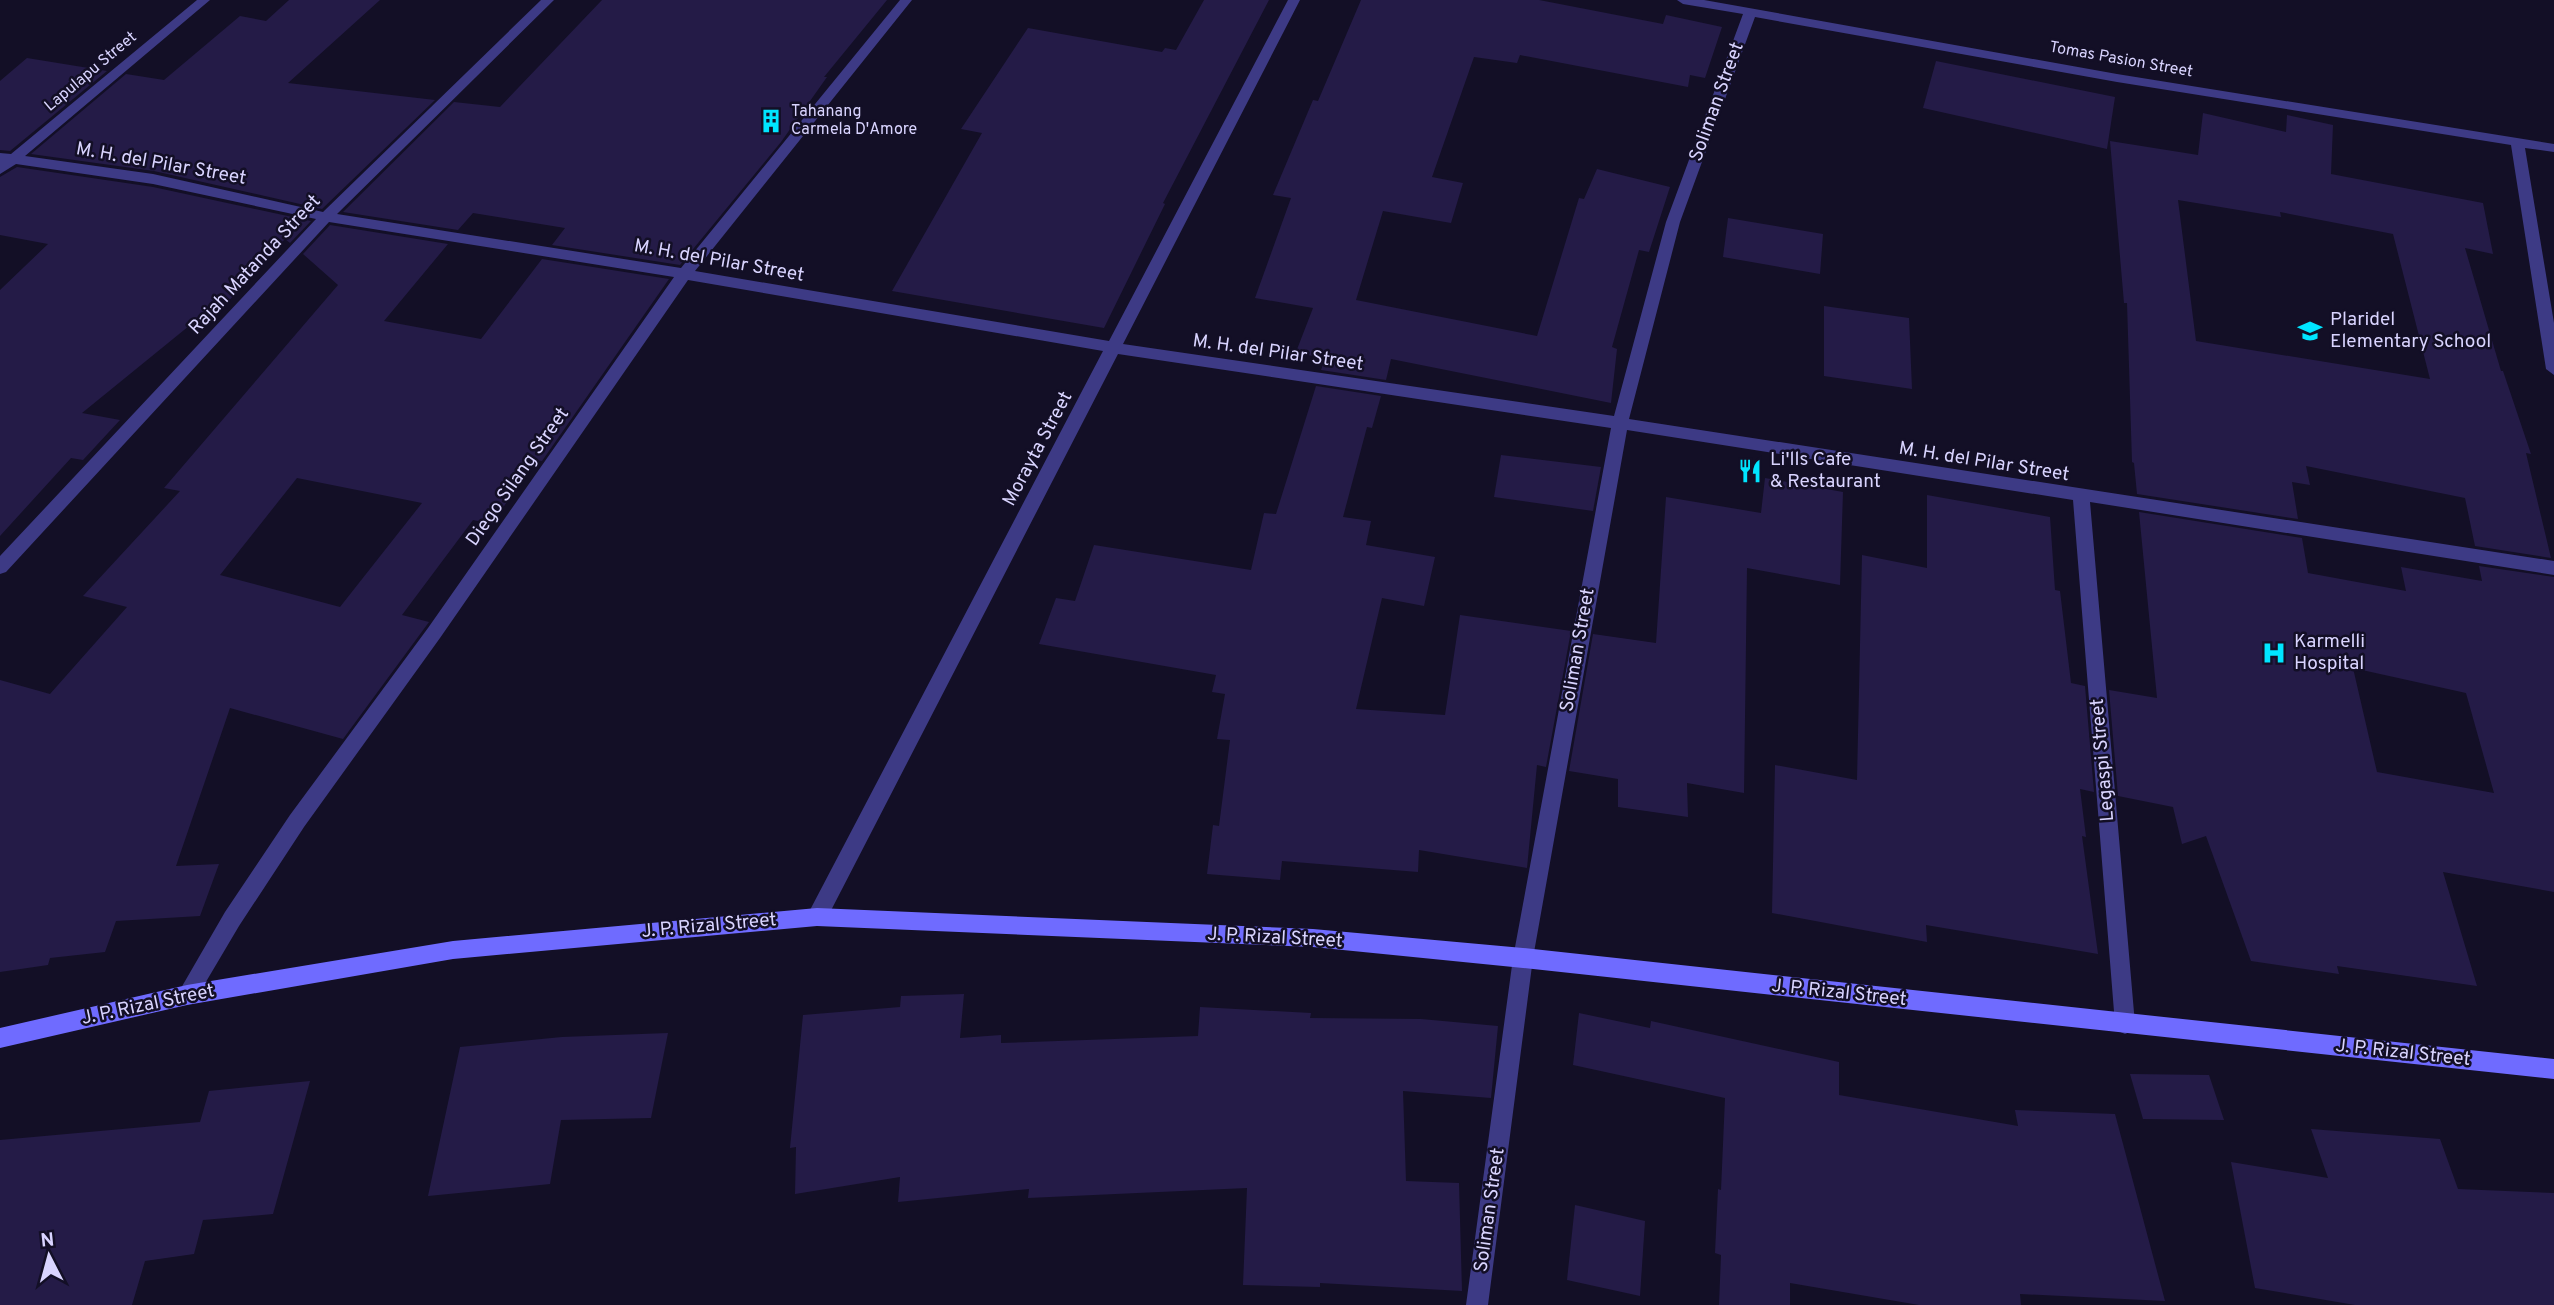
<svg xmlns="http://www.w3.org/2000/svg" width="2554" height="1305" viewBox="0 0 2554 1305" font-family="Overpass,sans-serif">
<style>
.building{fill:#241b47;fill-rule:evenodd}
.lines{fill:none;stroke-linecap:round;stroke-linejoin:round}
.street{fill:#3d3a85;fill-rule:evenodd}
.secondary{fill:#6f6bff;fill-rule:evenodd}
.labels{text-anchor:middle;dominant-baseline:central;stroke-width:5;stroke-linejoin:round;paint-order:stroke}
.far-street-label{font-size:16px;fill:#d9d4ff;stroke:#130f26}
.far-poi-label{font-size:16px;fill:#d9d4ff;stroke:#130f26;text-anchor:start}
.street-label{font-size:19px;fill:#d9d4ff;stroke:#130f26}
.poi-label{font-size:19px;fill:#d9d4ff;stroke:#130f26;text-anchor:start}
</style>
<rect width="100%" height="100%" fill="#130f26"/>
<!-- building -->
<g class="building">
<path d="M289,0H380L288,83L435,100L322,209L154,171L31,154L126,74L164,80L240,16L266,21Z"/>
<path d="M602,0H887L824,77H827L781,142L680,265L552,245L565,228L473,213L458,230L343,212L454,102L500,107Z"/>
<path d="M1204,0H1269L1163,203L1165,204L1104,328L892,291L982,133L961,129L1028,28L1162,52L1165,48L1176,50Z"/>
<path d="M1361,0H1539L1663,24L1666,15L1722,27L1705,78L1690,75L1688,87L1520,55L1517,63L1474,57L1432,177L1463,183L1451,223L1383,211L1356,300L1537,336L1579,198L1584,199L1597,169L1670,187L1649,252L1639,250L1612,347L1617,349L1611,403L1391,359L1386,380L1321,370L1325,359L1296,352L1313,308L1255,298L1291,198L1273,195L1313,100L1318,101Z"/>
<path d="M27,58L107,71L10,151L0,150V81Z"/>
<path d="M1936,61L2115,97L2107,149L1923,108Z"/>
<path d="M2203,113L2286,132L2287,115L2333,125L2331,174L2483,203L2493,254L2465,248L2501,371H2503L2531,454L2526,453L2551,558L2475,546L2465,498L2306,466L2310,485L2292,482L2298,519L2137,494L2134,463L2132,462L2127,303H2124L2110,141L2198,155ZM2178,200L2281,217L2280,212L2393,234L2430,379L2196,341Z"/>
<path d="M17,167L153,187L311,221L290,243L285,239L224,306L216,304L82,413L120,420L83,460L71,458L0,536V290L48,244L0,235V177Z"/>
<path d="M1728,218L1823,234L1820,274L1723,257Z"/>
<path d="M330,225L448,244L384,321L481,339L542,259L669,279L542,461L535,460L492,524L473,520L402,615L429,622L343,739L230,708L176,866L219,864L200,916L116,921L105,952L50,958L48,965L0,972V680L50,694L127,607L83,596L180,491L164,488L338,285L303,254ZM297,478L422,503L340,607L220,575Z"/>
<path d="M1824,306L1909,318L1912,389L1824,376Z"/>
<path d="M1316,386L1381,396L1372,428L1367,427L1343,517L1371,521L1366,545L1435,557L1424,606L1382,598L1356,709L1445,715L1460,615L1571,631L1546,767L1537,765L1527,868L1419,850L1418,872L1282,861L1280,880L1207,874L1213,825L1219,826L1230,740L1217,739L1225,694L1212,692L1216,675L1039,644L1056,598L1075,601L1094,545L1251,570L1264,513L1276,514Z"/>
<path d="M1501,455L1601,467L1593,511L1494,497Z"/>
<path d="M1765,478L1843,492L1840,585L1747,568L1744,793L1687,783L1688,817L1618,807V779L1569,771L1593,634L1656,643L1666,497L1761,513Z"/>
<path d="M1927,495L2050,517L2055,590L2060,591L2071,683L2085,686L2094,792L2080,789L2086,837L2082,836L2098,954L1926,925L1927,942L1772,913L1775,765L1857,780L1862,555L1927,568Z"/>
<path d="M2139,512L2302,538L2308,573L2406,591L2401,567L2482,581L2479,566L2554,577V892L2443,872L2477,986L2337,966L2339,974L2251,961L2206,836L2182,844L2173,807L2118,796L2109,690L2157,698ZM2353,668L2466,693L2494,793L2377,772Z"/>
<path d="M964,994L960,1038L1001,1035V1043L1198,1036L1200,1007L1311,1013L1310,1018L1421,1019L1498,1026L1491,1098L1403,1091L1406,1181L1459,1183L1462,1291L1320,1283V1287L1243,1285L1247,1188L1028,1198L1029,1189L898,1202L900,1177L795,1194L796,1147L790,1148L803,1015L900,1007L901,996Z"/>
<path d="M1579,1013L1650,1028L1651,1021L1839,1062V1095L2018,1126L2015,1110L2115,1114L2165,1301L2020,1294L2021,1305H1919L1790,1283V1305H1719L1721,1255L1715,1253L1718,1189L1721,1190L1725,1098L1573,1065Z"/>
<path d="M668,1033L651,1118L561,1120L550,1184L428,1196L460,1047L562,1037Z"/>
<path d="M2130,1074L2209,1075L2224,1120L2143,1119Z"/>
<path d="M310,1081L273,1214L203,1220L194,1254L145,1261L132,1305H0V1140L200,1122L209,1091Z"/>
<path d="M2311,1129L2440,1139L2458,1189L2554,1193V1305H2355L2255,1288L2231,1162L2328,1178Z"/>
<path d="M1575,1205L1645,1221L1640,1296L1567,1280Z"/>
</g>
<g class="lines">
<!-- street -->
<path class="street" d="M197,0H210L25,156L153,174L323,212L541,0H554L337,214L681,268L900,0H912L695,271L1109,341L1288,0H1300L1123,344L1614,416L1666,222L1743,14L1683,4L1677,0H1704L2117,74L2554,144V152L2525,148L2554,323V375L2546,369L2511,145L2117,82L1755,17L1680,222L1629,419L2554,561V575L2090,502L2135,1024L2132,1031L2125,1034L2118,1031L2115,1024L2073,500L1627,430L1533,958L1488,1305H1466L1513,958L1611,428L1118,354L824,924L817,926L810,924L807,917L810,910L1103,351L688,280L440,638L304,827L239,926L194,1002L187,1005L180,1002L177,995L225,912L290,815L428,628L674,277L329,222L6,572L0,574V556L316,219L153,184L16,164L0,174V153L11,154Z"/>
<!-- secondary -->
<path class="secondary" d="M817,908L1313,929L1523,948L2554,1059V1079L1523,968L1313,947L817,926L453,959L187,1005L0,1048V1028L187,985L453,941Z"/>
</g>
<!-- icons -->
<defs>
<g id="building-bare" transform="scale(1.89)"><path d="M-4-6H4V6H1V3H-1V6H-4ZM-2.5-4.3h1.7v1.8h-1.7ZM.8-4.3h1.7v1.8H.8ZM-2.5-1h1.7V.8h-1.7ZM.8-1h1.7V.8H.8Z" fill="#00e5ff" stroke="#130f26" stroke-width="2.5" paint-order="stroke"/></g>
<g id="school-bare" transform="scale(1.89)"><path d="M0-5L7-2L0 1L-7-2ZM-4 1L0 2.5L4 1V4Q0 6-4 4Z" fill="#00e5ff" stroke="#130f26" stroke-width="2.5" paint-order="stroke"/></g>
<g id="restaurant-bare" transform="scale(1.89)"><path d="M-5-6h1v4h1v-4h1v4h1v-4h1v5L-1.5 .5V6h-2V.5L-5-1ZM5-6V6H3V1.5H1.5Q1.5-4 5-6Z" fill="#00e5ff" stroke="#130f26" stroke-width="2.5" paint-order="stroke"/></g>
<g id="hospital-bare" transform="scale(1.89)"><path d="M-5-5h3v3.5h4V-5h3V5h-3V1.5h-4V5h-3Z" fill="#00e5ff" stroke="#130f26" stroke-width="2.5" paint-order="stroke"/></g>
</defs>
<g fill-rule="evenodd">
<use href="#building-bare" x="771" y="121"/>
<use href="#school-bare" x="2310" y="331"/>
<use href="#restaurant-bare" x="1750" y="471"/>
<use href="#hospital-bare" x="2274" y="653"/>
</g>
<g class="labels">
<!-- far-street labels -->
<g class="far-street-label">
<text transform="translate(2121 60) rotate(10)">Tomas Pasion Street</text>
<text transform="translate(91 72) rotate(-40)">Lapulapu Street</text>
</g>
<!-- far-poi labels -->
<g class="far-poi-label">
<text x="791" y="112">Tahanang<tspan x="791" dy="18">Carmela D'Amore</tspan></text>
</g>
<!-- street labels -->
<g class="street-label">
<text transform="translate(1717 102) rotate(-70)">Soliman Street</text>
<text transform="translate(161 164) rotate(10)">M. H. del Pilar Street</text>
<text transform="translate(719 261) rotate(10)">M. H. del Pilar Street</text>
<text transform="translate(255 265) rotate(-47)">Rajah Matanda Street</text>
<text transform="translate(1278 353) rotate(8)">M. H. del Pilar Street</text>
<text transform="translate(1038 449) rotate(-62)">Morayta Street</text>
<text transform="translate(1984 462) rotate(9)">M. H. del Pilar Street</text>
<text transform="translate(518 477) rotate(-55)">Diego Silang Street</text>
<text transform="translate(1578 650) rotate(-80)">Soliman Street</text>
<text transform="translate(2103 760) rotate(-95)">Legaspi Street</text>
<text transform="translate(709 926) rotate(-5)">J. P. Rizal Street</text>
<text transform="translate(1275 938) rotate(3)">J. P. Rizal Street</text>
<text transform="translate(1839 993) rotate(6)">J. P. Rizal Street</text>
<text transform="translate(148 1005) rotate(-12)">J. P. Rizal Street</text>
<text transform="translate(2403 1053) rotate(6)">J. P. Rizal Street</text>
<text transform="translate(1490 1210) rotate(-82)">Soliman Street</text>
</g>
<!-- poi labels -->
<g class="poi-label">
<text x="2330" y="320">Plaridel<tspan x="2330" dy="22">Elementary School</tspan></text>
<text x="1770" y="460">Li'lls Cafe<tspan x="1770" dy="22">&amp; Restaurant</tspan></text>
<text x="2294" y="642">Karmelli<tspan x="2294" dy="22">Hospital</tspan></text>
</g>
</g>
<!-- north arrow -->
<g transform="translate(49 1256) rotate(354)" stroke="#130f26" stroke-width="5" paint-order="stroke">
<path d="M0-5L12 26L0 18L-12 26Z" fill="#d9d4ff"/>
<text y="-10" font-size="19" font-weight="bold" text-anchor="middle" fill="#d9d4ff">N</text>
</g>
</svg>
